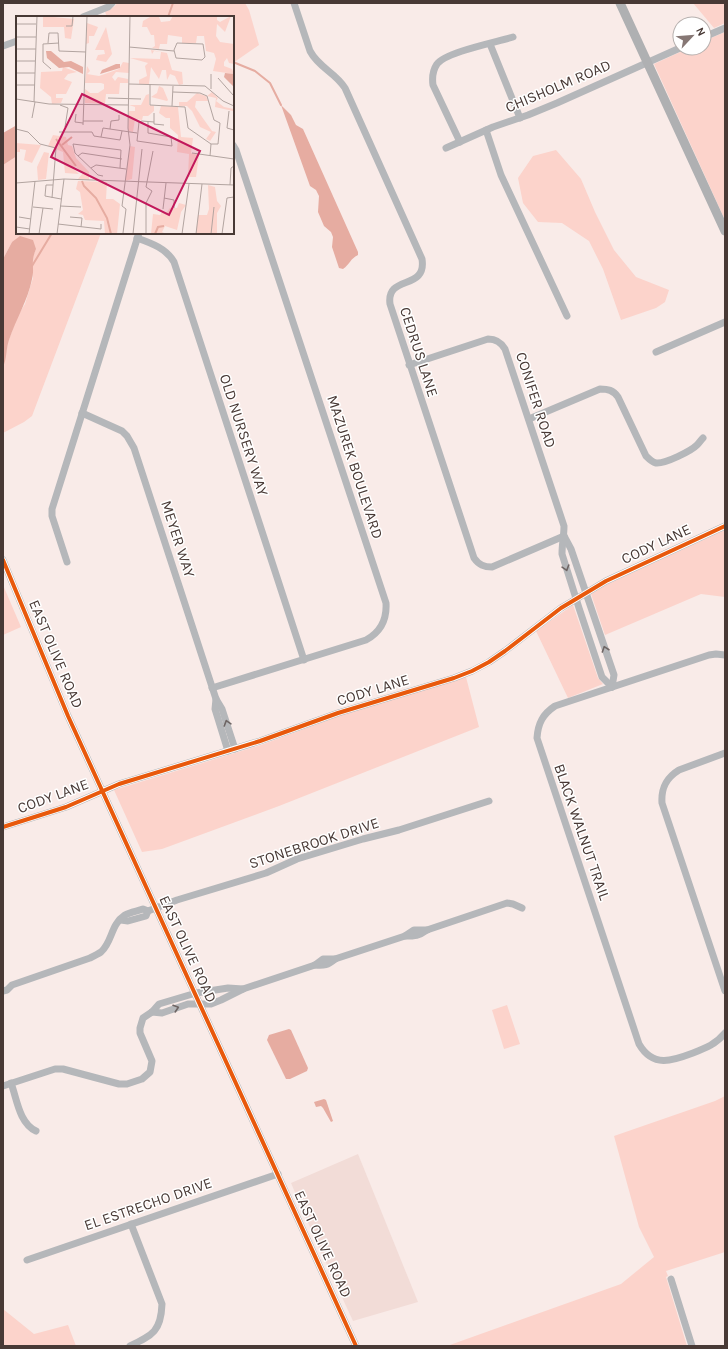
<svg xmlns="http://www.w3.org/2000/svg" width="728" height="1349" viewBox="0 0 728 1349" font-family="Karla,sans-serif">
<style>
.built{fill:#f2dcd7}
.green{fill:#fcd3cb}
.water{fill:#e6aca1}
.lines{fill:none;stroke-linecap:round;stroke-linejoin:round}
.stream{stroke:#e6aca1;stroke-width:2}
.minor{stroke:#b5b7ba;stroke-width:7}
.major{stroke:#afb0b2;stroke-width:9}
.cycleway-casing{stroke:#fff;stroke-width:6}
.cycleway{stroke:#e8590c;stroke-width:4}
.oneway{stroke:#6e6564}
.labels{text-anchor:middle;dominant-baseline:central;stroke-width:3;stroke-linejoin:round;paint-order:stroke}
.street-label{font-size:15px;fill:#483935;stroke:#fff}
.inset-river{fill:none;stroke:#e6aca1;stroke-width:2}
.inset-road{fill:none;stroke:#b2a4a0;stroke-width:1}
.view{fill:#c2185b;fill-opacity:0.15;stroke:#c2185b;stroke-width:2}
.inset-edge{fill:none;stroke:#483935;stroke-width:2}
</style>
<rect width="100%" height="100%" fill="#f9ebe8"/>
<!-- built -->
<path class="built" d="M358,1154L418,1302L353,1321L316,1241L291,1183Z"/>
<!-- green -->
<g class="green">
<path d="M117,3H245L249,10L259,45L233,63V17H107L105,12L115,6Z"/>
<path d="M693,3H725V23L714,28Z"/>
<path d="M725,32V220L654,64L689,48H704V41Z"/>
<path d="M556,150L581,179L595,212L614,250L636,277L669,290L665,302L656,308L621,320L603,269L589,241L562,223L538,222L523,203L518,178L533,156Z"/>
<path d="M17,156V233H101L32,416L24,422L3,433V367L8,342L17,317L25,304L33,278L32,258L36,249L12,242L3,259V165Z"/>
<path d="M725,530V597L701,594L605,635L591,594L608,584Z"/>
<path d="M3,585L21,627L3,635Z"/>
<path d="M573,605L598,678L603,684L568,698L536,631Z"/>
<path d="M466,677L479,727L279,806L162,849L142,852L114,790L261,745L339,716Z"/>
<path d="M507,1005L520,1044L504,1049L492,1010Z"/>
<path d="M725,1096V1252L666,1271L668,1276L666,1277L687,1346H447L621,1284L654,1257L639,1227L614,1136L715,1101Z"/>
<path d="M3,1309L34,1334L68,1325L76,1346H3Z"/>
</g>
<!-- water -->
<g class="water">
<path d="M281,105L291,115L296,125L303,129L358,252V255C350,259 350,264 343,269L339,268L332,247L333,237L331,232L324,226L318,212L319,196L316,190L310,186Z"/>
<path d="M17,125V156L3,165V133Z"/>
<path d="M20,236L33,240L36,249C30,263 35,267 32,279C28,300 16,319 9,340C6,348 7,359 3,367V259L12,242Z"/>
<path d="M289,1029L291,1030L308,1068L307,1071L290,1079H286L267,1040L269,1035Z"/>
<path d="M324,1099L326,1100L333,1121L331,1122L323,1108L321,1106L316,1107L314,1102Z"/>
</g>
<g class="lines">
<!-- stream -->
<g class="stream">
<path d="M168,17L173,3"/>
<path d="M233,62L255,71L270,83L281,105"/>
<path d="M32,266L52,233"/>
</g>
<!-- minor -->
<g class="minor">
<path d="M294,3L310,51C319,68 335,72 345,88L422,259C427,291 386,274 390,304L474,558C479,565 484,567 492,567L564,536"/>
<path d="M83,17L108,7L112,3"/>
<path d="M704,37L725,28"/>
<path d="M490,44L520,118"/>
<path d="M3,46L17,41"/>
<path d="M486,130L501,175L567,316"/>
<path d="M460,142L433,85C432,78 433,70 437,64C446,52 497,42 513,37"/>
<path d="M446,148L493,127L528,115L557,103L680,48"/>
<path d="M137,238C151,243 166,248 174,262L304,660"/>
<path d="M656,352L725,322"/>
<path d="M409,365L488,339C496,339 501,342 505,349L564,526C564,536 562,544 562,554L579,608L602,677L612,687"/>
<path d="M82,413L122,431L127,436L134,448L216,699L222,709L235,749"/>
<path d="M529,419L600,389C608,389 613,390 618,397L646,456C649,459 652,462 656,463C665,464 691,451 697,445C699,443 701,440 703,438"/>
<path d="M564,536L571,549L614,675L612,687"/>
<path d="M3,560L68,716L356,1346"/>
<path d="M67,562L52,516V509L139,233"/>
<path d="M725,655L716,654L709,655L555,706C543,714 538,723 537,738L639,1044C653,1068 672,1061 693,1053C706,1048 716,1044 725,1033"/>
<path d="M212,688L366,640C381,632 387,620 386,603L236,150L233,145"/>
<path d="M216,699L215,709L228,751"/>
<path d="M725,753L679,770C666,778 661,788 662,803L725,991"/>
<path d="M3,827L66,807L119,784L260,741L338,713L454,678L472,671L489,662L505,651L561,608L606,581L725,526"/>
<path d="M121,920L128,921L146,916L148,911L177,900L266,873L297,859L363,839L399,830L489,801"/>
<path d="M405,936C415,936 419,936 427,930L507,903L513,904L522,908"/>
<path d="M315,965C324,966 328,965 335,959L405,936L414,930H427"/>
<path d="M3,991L7,990L12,985L90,958C94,956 98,954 101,952C113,941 110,925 125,915C130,912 138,911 143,909L148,911"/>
<path d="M152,1012L162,1013L188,1004H211L221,1000L243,989L315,965L323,959H335"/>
<path d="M11,1083C17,1099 19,1123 36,1131"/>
<path d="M3,1086L55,1069H63L119,1084H127L142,1079L150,1072L152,1061L140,1033V1028L143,1018L152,1012L159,1004L196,993L228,988L243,989"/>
<path d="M27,1260L278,1174"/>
<path d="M671,1279L692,1346"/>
<path d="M130,1346C153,1335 161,1331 162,1304L131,1224"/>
</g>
<!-- major -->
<path class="major" d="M620,3L725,231"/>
<!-- cycleway casing -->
<g class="cycleway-casing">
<g id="cycleway">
<path d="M3,560L68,716L356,1346"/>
<path d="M3,827L66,807L119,784L260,741L338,713L454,678L472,671L489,662L505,651L561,608L606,581L725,526"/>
</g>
</g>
<!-- cycleway -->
<use href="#cycleway" class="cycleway"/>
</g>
<!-- one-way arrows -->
<defs><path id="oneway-chevron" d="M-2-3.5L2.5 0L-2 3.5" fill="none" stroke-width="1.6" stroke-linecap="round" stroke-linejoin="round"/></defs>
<g class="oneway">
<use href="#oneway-chevron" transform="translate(566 568) rotate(73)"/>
<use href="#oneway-chevron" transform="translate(605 649) rotate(-109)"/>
<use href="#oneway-chevron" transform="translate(227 723) rotate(-107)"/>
<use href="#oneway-chevron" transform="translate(176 1008) rotate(-18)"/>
</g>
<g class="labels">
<!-- street labels -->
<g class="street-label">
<text transform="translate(558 86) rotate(-23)">CHISHOLM ROAD</text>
<text transform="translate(419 352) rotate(72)">CEDRUS LANE</text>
<text transform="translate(536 400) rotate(72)">CONIFER ROAD</text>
<text transform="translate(244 435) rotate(72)">OLD NURSERY WAY</text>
<text transform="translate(355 467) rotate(72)">MAZUREK BOULEVARD</text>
<text transform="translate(178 539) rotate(72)">MEYER WAY</text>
<text transform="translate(656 544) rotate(-25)">CODY LANE</text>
<text transform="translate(56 654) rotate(67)">EAST OLIVE ROAD</text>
<text transform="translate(373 690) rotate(-17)">CODY LANE</text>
<text transform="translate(53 796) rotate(-20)">CODY LANE</text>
<text transform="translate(582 832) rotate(71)">BLACK WALNUT TRAIL</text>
<text transform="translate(314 843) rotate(-18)">STONEBROOK DRIVE</text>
<text transform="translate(188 949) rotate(65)">EAST OLIVE ROAD</text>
<text transform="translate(148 1204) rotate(-19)">EL ESTRECHO DRIVE</text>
<text transform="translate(323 1244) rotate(65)">EAST OLIVE ROAD</text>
</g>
</g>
<!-- overview -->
<g transform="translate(16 16)">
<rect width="218" height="218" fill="#f9ebe8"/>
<path d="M27,0L58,3L55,23L49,22L48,11H27ZM157,0H201V4L204,6L215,0L209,16L201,8L200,20L204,26L218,28V48L213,47L211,42L208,46V50L216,53L218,58L197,55L200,43L198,37L190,35L188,20H181L180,27H166V21L152,19L151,28H144L143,33L136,32L139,30L138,19H135L131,11H126L127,5L134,1H143L145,6L154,5ZM71,7L82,11L78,20H73V27L70,28ZM90,11L96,38L90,46L80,44L82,39L89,38L88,34H79ZM135,34L151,37L156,54L166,56L167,68L163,69L159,60L154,58L151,64L150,54H146L143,63L135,51L133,68H123V64L131,60L129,50L132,47L114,42L144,43L145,36L138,35L136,38ZM107,46L113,47V57L100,56L96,61L99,65L102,61L112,63V67H104L103,78H90L89,88L69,87V73L74,77H82L88,73V68L85,67H69L71,50L74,55L71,58L83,60L103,53ZM47,51L61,56L52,58L48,63L56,66L50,78H40V82H47L45,87L36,88L35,81L24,72L25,56L46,55ZM143,70L147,72L152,84L151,85L135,81L141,77ZM196,76L202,82L200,85L208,91L218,93V100L217,95L199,91L200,82L191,80ZM181,77L190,80L192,85H180L179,91L196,115L200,116L194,125L190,123L195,116L184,111L176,95L171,90H163V86H171ZM133,78V89L138,90V95L132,100H127L126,104L119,103L117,116L112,115L113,95H119V91L113,89H125L130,79ZM145,90L162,91L165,121L177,122L175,137L183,139L180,161H172L173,138L161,136L162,119L154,112V102H150L143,97ZM37,119L50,121L52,129L56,130L60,142L73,156V164L62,163L67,157L59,150L58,153L63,158L49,157L47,136L32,130ZM0,127L25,129L16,147L8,144L10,134L4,133V136H0ZM114,130L119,131L116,163L109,165ZM28,136L33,137L30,163L22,164L21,151ZM62,165L91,166L90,183H97L104,188L101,218H89L88,205L69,204L67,199L62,198L67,194L64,176L60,173ZM192,169L199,171L201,185L205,190L201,197V218H180L182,199H191L193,193ZM163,187L170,189L165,196L161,214L149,210L146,216L150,218H135L137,198L144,199L147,195L150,197L154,192H161Z" fill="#fcd3cb"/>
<path d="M30,35H35L48,46L55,45L67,51V58L53,51L43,52L31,42ZM100,48H104V52L84,58L86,54ZM209,57L218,58V71L208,61Z" fill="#e6aca1"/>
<path class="inset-river" d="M40,123L60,150M46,129L56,121M66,165L68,170L80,182L91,202L95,218M139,218L142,211L148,210"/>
<path class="inset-road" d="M122,0H143M0,8H20M50,10H56L57,0M0,21H20M32,27L33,17H42L43,35L70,36M161,27L187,28L189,41L186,44L160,42L158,34ZM113,31L158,35M0,33H20M0,45H19M35,53L27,46V28L43,27M0,57H19M202,62L217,79M113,68L189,70L207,85L218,90M134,68V89L169,91L172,112L195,128H202L204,107L198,104L191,80L184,77L157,76M0,69H19M195,73V58M92,82L125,83M0,83L33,88L112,89M18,86L21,0M44,89L52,92L49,111M156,90L157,70M213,95L211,112L218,114M138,97V108L148,109M60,98L59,106L67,107M16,102L19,86M67,105H87M132,106V117L155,121L156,130L121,125L123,106L126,105L138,106M67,109L71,0M0,113L12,116L24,128L40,132L36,182M94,113L95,105L103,104V99M43,116H76L78,120L104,124L106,115M85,121L87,112L121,117M176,137L218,143M62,140L66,137L106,143M194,140L195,128M75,152L80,149L110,153M87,160L82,159L59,137L57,128L105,134L104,152M0,167L48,163L218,169M37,169H30L29,180L45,183M214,169L215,152L218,150M130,171L137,135M148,182L158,184V192M44,190L65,191M17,191L37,193M147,193L150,167M3,201L15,203M54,201L66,202L65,211M42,208L85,213V208M0,211L14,213M107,217L110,193L106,190L114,129L112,112L114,0M13,218L19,165M23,218L27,192M41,218L48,163M117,218L126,133M130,218V187L136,175L130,171M166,218L173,168M180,218L186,168M195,218L198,191M206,218L211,182L218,181"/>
<path class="view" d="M66,78L184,135L153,199L35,141Z"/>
<rect width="218" height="218" class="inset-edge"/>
</g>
<!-- border -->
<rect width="728" height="1349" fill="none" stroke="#483935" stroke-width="8"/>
<!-- north arrow -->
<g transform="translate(692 36) rotate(64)"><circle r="19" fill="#ffffff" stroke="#b6b0ae"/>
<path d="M0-3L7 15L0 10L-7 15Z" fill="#867774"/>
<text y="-6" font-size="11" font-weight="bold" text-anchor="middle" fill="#483935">N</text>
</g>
</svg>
